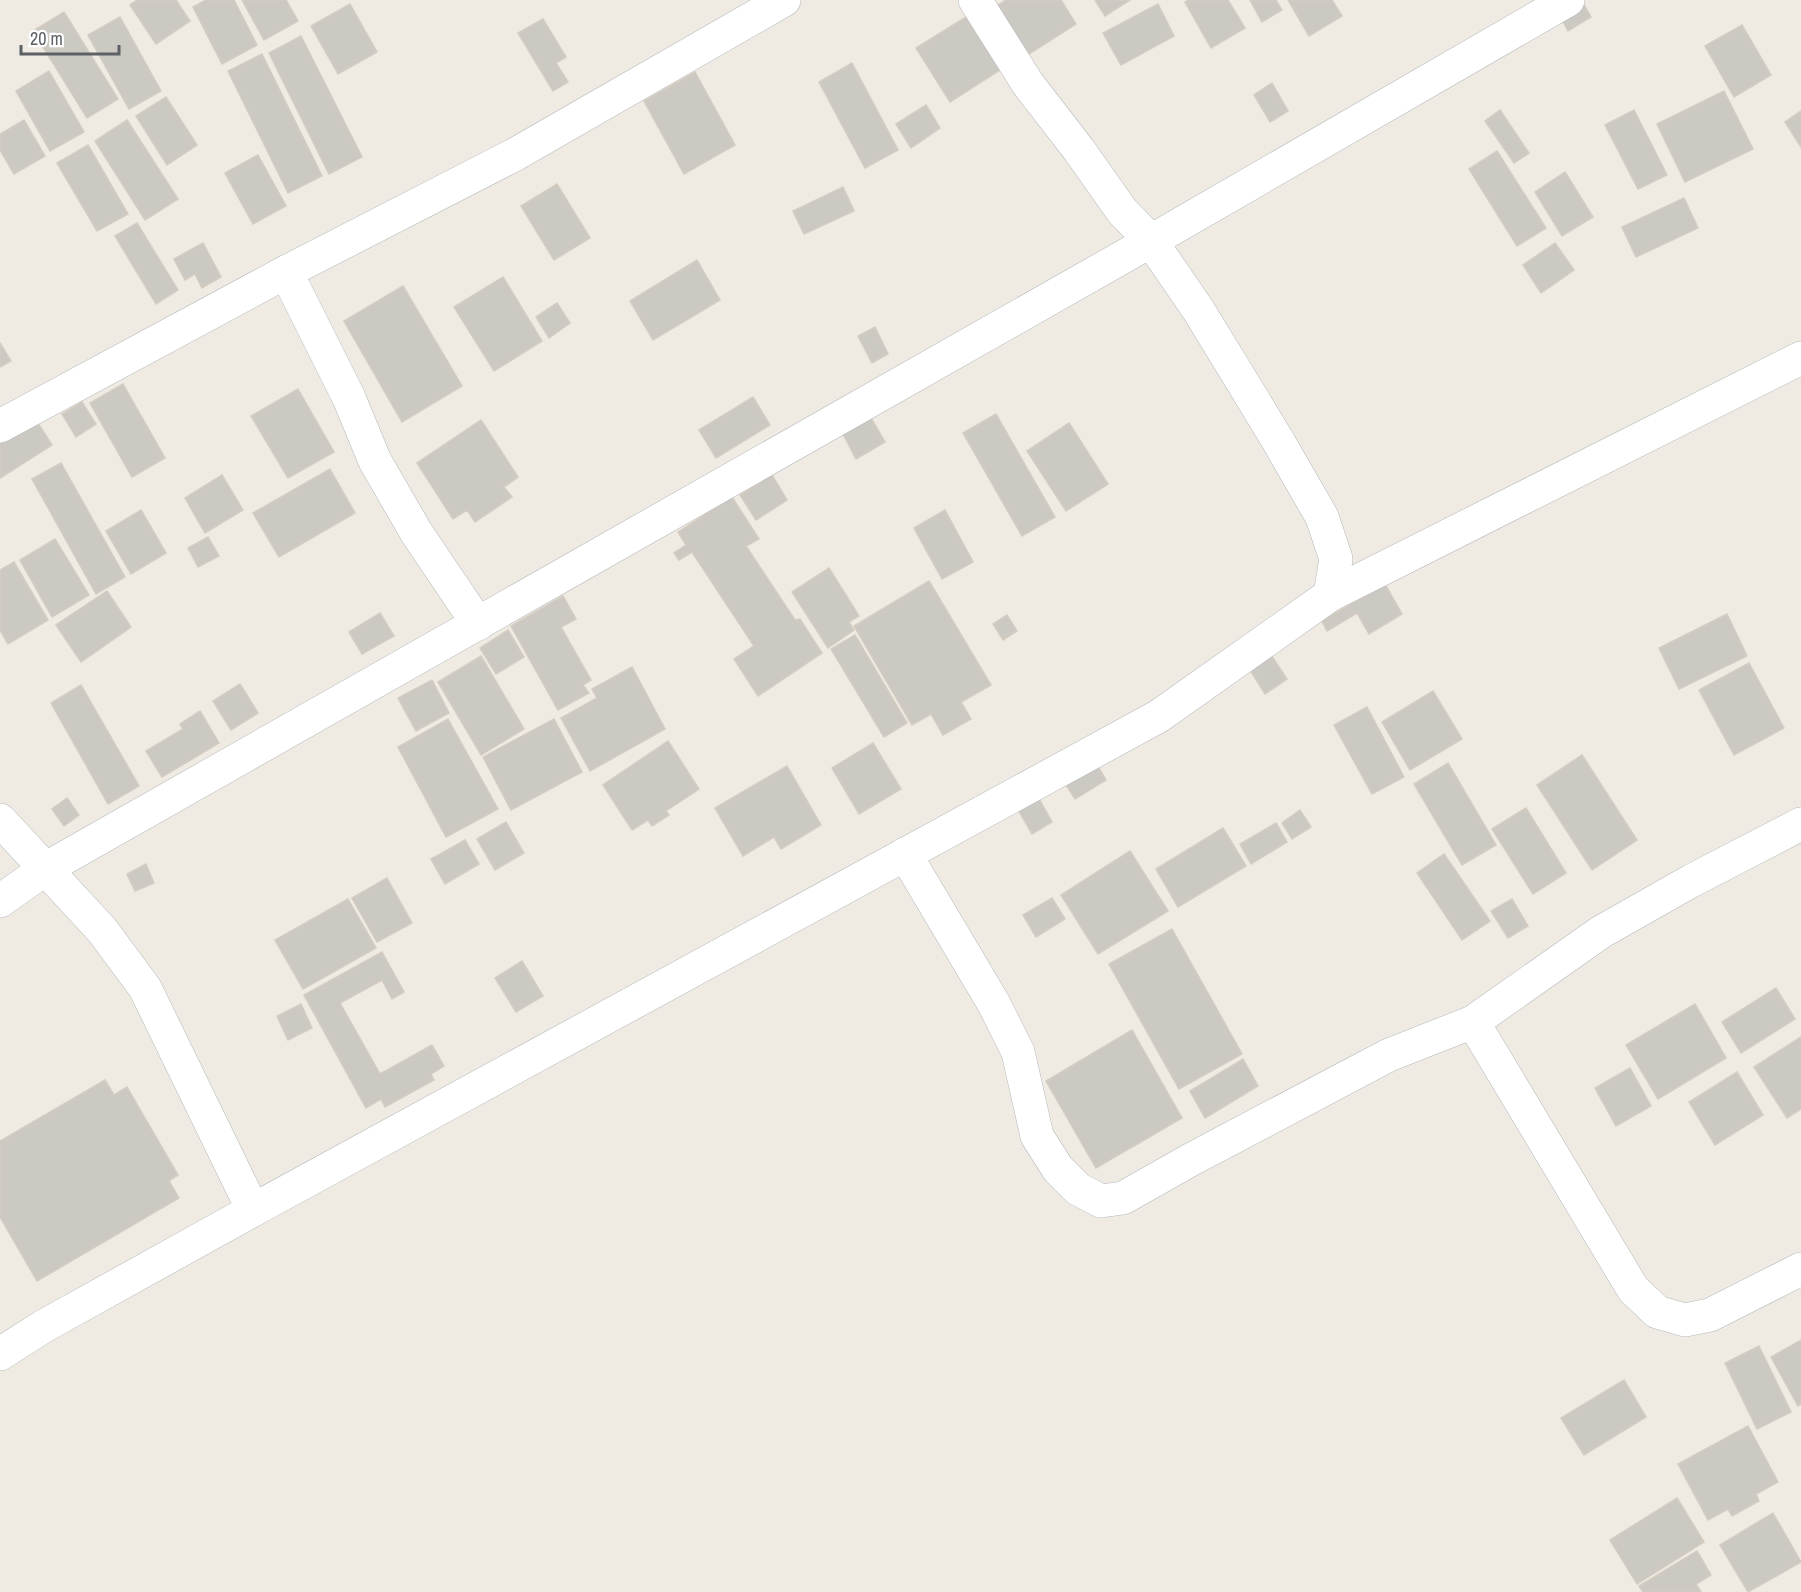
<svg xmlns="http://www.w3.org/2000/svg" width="1801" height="1592" viewBox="0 0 1801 1592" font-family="'Archivo Narrow',sans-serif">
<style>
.building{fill:#ccc8c2;stroke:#d4ccc1;stroke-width:1.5}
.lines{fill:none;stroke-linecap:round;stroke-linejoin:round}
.minor-casing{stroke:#b4b8bb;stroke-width:34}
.minor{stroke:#fff;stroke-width:33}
</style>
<rect width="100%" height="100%" fill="#efebe3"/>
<!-- building -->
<g class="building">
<path d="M137,0H176L190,21L156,44L130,5Z"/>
<path d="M206,0H234L257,45L222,64L193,7Z"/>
<path d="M242,0H286L298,21L264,40Z"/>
<path d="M1006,0H1061L1076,24L1026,56L995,7Z"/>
<path d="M1095,0H1130L1105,16Z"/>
<path d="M1189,0H1228L1245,28L1211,48L1185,2Z"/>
<path d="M1250,0H1276L1282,10L1262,22Z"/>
<path d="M1288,0H1332L1342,16L1309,36Z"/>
<path d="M1583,3L1591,17L1568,31L1560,16Z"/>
<path d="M350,4L377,52L338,74L311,26Z"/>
<path d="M1158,4L1174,36L1121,65L1103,33Z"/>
<path d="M64,12L118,99L87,118L33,31Z"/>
<path d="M120,17L161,91L129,109L88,35Z"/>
<path d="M966,17L1000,70L950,102L916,48Z"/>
<path d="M543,19L566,57L556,63L568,82L553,91L518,33Z"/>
<path d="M1742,25L1771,75L1734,97L1705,46Z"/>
<path d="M301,36L362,157L329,174L269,53Z"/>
<path d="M262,54L322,176L288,193L228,71Z"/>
<path d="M852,63L898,150L865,168L819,82Z"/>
<path d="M49,71L84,132L50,151L16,91Z"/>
<path d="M695,72L735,145L684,174L644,101Z"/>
<path d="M1272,83L1288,111L1270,122L1254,95Z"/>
<path d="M1724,91L1753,149L1685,182L1657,124Z"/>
<path d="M166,97L197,145L167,165L136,116Z"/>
<path d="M926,105L940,128L911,148L896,124Z"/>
<path d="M1500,110L1529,153L1514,163L1485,121Z"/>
<path d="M1634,110L1667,175L1638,189L1605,125Z"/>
<path d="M1801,111V147L1785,122Z"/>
<path d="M24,120L45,156L14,174L0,150V134Z"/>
<path d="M127,120L178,199L145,220L95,141Z"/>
<path d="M88,145L128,214L97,231L57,163Z"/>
<path d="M1497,151L1546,228L1517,246L1469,169Z"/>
<path d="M258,155L286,206L253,224L225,173Z"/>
<path d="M1565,172L1593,217L1562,236L1535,192Z"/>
<path d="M557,184L590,238L554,260L521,206Z"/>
<path d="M843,187L854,211L804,234L793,211Z"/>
<path d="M1684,198L1698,228L1636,257L1622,227Z"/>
<path d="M137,223L178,290L156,304L115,236Z"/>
<path d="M203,243L221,277L202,288L195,274L185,280L174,259Z"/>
<path d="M1555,243L1574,270L1541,293L1523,265Z"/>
<path d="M697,260L720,300L653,340L630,301Z"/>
<path d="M503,277L542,341L494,371L454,307Z"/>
<path d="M403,286L462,386L402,422L344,321Z"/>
<path d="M557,303L570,323L549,338L536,317Z"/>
<path d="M875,327L888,354L872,363L858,336Z"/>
<path d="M0,343L11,361L0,367Z"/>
<path d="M123,384L165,458L132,477L90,403Z"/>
<path d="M298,389L334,452L288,478L251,416Z"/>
<path d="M753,397L770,425L716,458L699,430Z"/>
<path d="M82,402L96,424L76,437L62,414Z"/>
<path d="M996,414L1055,517L1022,536L963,433Z"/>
<path d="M34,417L52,445L0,478V439Z"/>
<path d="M871,418L885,442L856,459L843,434Z"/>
<path d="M481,420L518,477L504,487L512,497L475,522L467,510L453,519L417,463Z"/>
<path d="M1069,423L1108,484L1066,511L1027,451Z"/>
<path d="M61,463L125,577L96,594L32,479Z"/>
<path d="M330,469L355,513L279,557L253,513Z"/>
<path d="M222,475L243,510L205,533L185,498Z"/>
<path d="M772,475L787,500L756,520L740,495Z"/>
<path d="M732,497L759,539L746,546L795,620L800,619L822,653L758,696L734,659L754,646L692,552L679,560L674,553L686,545L678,532Z"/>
<path d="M141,510L166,553L131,574L106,531Z"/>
<path d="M945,510L973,562L942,579L914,528Z"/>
<path d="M208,537L219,556L198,567L188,548Z"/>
<path d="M55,539L89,595L52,617L20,560Z"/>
<path d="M14,562L48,620L8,644L0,630V570Z"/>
<path d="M829,568L859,616L849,622L854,630L828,648L792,592Z"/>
<path d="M929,581L991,685L961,702L971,719L943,735L931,714L912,725L854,626Z"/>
<path d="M1385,584L1402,614L1369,634L1357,613L1327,631L1322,621Z"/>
<path d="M107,591L131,627L81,662L56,625Z"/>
<path d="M563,596L576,619L561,627L591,680L583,685L589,693L558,710L511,626Z"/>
<path d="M380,613L394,636L362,654L349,632Z"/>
<path d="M1727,614L1747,656L1679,689L1659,648Z"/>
<path d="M1007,615L1017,631L1003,640L993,624Z"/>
<path d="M508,630L524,657L496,674L480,648Z"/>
<path d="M855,635L907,723L884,737L831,649Z"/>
<path d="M1271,655L1287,679L1265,694L1250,670Z"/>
<path d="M481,656L524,729L481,755L438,682Z"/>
<path d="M1749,663L1784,728L1734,755L1699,690Z"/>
<path d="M632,667L665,729L590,771L561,718L597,698L592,689Z"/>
<path d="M432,680L449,713L416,731L398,698Z"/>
<path d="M240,684L258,713L231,730L213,701Z"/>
<path d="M81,685L139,786L108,804L51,703Z"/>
<path d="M1433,691L1462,739L1410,770L1382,722Z"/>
<path d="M1367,707L1404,777L1372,794L1334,725Z"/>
<path d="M200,711L219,743L162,777L146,751L183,729L180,724Z"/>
<path d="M448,719L498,809L446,837L398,747Z"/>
<path d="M554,719L582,772L511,810L483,757Z"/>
<path d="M668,741L699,789L666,811L669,815L652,826L648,820L632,830L603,785Z"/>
<path d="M873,743L901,789L859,814L832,768Z"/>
<path d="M1582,755L1637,840L1592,870L1537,785Z"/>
<path d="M1093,758L1106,780L1075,799L1061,777Z"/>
<path d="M1448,763L1496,845L1462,865L1414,784Z"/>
<path d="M787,766L821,825L781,849L774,837L743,856L715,808Z"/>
<path d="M1037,795L1052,822L1032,834L1016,806Z"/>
<path d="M67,798L79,815L64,826L52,809Z"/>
<path d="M1526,808L1566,873L1533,894L1492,829Z"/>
<path d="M1300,810L1311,827L1292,839L1282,823Z"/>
<path d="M506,822L524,853L495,870L477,839Z"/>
<path d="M1276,823L1287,842L1251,864L1240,844Z"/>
<path d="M1223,828L1246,866L1178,907L1156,869Z"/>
<path d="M465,840L479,864L445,884L431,859Z"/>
<path d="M1130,851L1168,911L1098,954L1061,895Z"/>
<path d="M1444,854L1490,921L1462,940L1417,873Z"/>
<path d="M146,864L154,883L135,891L127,874Z"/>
<path d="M387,878L412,923L377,942L352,898Z"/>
<path d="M1052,898L1065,919L1036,937L1023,915Z"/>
<path d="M348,899L376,948L303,989L275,940Z"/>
<path d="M1512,899L1528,926L1508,938L1491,911Z"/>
<path d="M1172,929L1242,1054L1179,1089L1109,964Z"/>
<path d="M382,952L404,992L392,999L382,980L340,1003L380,1074L432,1045L444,1066L431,1074L434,1080L385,1107L381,1099L366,1108L304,995Z"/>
<path d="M522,961L543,996L516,1012L495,978Z"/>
<path d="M1776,988L1795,1019L1741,1053L1722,1022Z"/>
<path d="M301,1004L312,1028L288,1040L277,1016Z"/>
<path d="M1695,1004L1726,1058L1658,1099L1626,1045Z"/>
<path d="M1132,1030L1182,1118L1096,1168L1046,1081Z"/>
<path d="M1801,1037V1109L1787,1118L1754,1067Z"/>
<path d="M1243,1059L1258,1086L1205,1118L1190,1091Z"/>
<path d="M1630,1068L1651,1106L1616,1126L1595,1088Z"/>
<path d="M1737,1072L1763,1115L1715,1145L1689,1102Z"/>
<path d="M105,1080L114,1095L127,1087L178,1175L169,1181L179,1198L37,1281L0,1217V1141Z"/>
<path d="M1801,1340V1404L1798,1406L1771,1357Z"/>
<path d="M1759,1346L1791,1412L1757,1429L1725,1363Z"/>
<path d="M1624,1380L1646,1417L1584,1455L1561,1418Z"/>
<path d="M1748,1426L1778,1482L1756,1494L1759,1501L1732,1516L1728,1509L1708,1520L1678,1464Z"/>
<path d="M1677,1498L1704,1542L1637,1584L1610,1540Z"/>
<path d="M1773,1513L1801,1562L1748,1592L1720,1545Z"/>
<path d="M1697,1551L1711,1575L1696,1584L1701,1592H1643L1639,1586Z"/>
</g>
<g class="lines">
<!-- minor casing -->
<g class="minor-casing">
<g id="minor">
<path d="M975,0L1028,84L1079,150L1122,211L1151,241L1199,311L1277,439L1322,517L1336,559L1330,595"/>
<path d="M286,272L349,398L375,461L416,532L478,624"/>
<path d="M0,426L286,272L514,155L784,0"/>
<path d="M0,820L102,930L145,988L253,1210"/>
<path d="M905,854L994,1004L1018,1052L1037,1136L1058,1169L1078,1189L1101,1201L1123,1198L1192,1159L1389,1055L1473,1022L1601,932L1691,881L1801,824"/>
<path d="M0,901L45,869L1151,241L1568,0"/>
<path d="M1473,1022L1633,1289L1657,1312L1685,1320L1710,1315L1801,1269"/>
<path d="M0,1354L44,1326L253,1210L1159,716L1330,595L1801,358"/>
</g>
</g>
<!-- minor -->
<use href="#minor" class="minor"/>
</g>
<!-- scale -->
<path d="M21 45v9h98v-9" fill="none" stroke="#5b6165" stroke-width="3"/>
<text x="30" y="45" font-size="18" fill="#5b6165" stroke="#ffffff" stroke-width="4.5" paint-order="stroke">20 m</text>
</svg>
